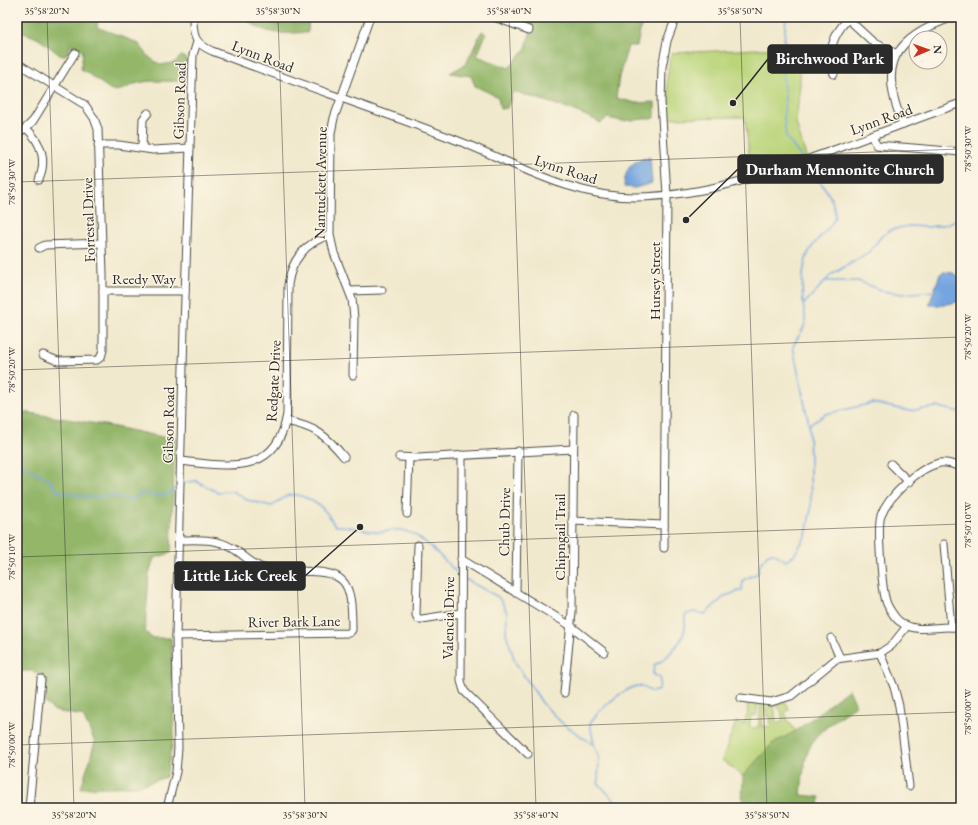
<svg xmlns="http://www.w3.org/2000/svg" width="978" height="825" viewBox="0 0 978 825" font-family="'EB Garamond',serif">
<style>
.green{fill:#bad479;stroke:#728052}
.forest{fill:#93b669;stroke:#5f704a}
.water{fill:#75a5df;stroke:#506885}
.lines{fill:none;stroke-linecap:round;stroke-linejoin:round}
.stream{stroke:#75a5df;stroke-width:1.5}
.minor-casing{stroke:#494843;stroke-width:9}
.minor{stroke:#fff;stroke-width:7}
.ticks{fill:none;stroke:#2b2b2b;stroke-width:1;stroke-opacity:0.45}
.labels{text-anchor:middle;dominant-baseline:central;stroke-width:3;stroke-linejoin:round;paint-order:stroke}
.street-label{font-size:15px;fill:#2b2b2b;stroke:#fcf5e5}
.leader{fill:none;stroke:#2b2b2b;stroke-width:1.5}
.callout-dot{fill:#2b2b2b;stroke:#fcf5e5;stroke-width:1.5}
.callout{fill:#2b2b2b;stroke:#2b2b2b;stroke-width:1.5}
.callout-label{font-size:16px;text-anchor:middle;font-weight:bold;fill:#fff}
.neatline{fill:none;stroke:#2b2b2b;stroke-width:1.5}
.ticks-label{font-size:10px;text-anchor:middle;fill:#2b2b2b}
</style>
<rect width="100%" height="100%" fill="#fcf5e5"/>
<filter id="ink" filterUnits="userSpaceOnUse"><feTurbulence type="fractalNoise" baseFrequency=".025" numOctaves="2"/><feDisplacementMap in="SourceGraphic" scale="8" xChannelSelector="R" yChannelSelector="G"/><feConvolveMatrix kernelMatrix="1 2 1 2 8 2 1 2 1" color-interpolation-filters="sRGB"/></filter>
<filter id="wash" filterUnits="userSpaceOnUse"><feTurbulence type="fractalNoise" baseFrequency=".012" numOctaves="4" result="noise"/><feDisplacementMap in="SourceGraphic" scale="16" xChannelSelector="R" yChannelSelector="G"/><feGaussianBlur stdDeviation="0.9" result="paint"/><feColorMatrix in="noise" values="0 0 0 0 0 0 0 0 0 0 0 0 0 0 0 0 0 1.4 0 .05"/><feComposite in="paint" operator="in"/></filter>
<g filter="url(#wash)">
<rect width="100%" height="100%" fill="#f1e9cd"/>
<!-- green -->
<g class="green">
<path d="M800,47V84L796,123L806,157L751,174L745,117L669,118L667,78L671,53Z"/>
<path d="M750,702L758,703L756,716L751,715L749,727L758,728L761,703L766,706L761,726L770,727L771,717L766,716L770,704H774L776,723L783,722L781,711L777,706L778,703L786,702L789,710L785,712L788,721L796,731L772,744L743,776L722,760L736,722L744,724L748,712L747,703Z"/>
</g>
<!-- forest -->
<g class="forest">
<path d="M17,17H98L97,27L138,43L150,58L161,65L176,62L181,56L187,59L184,80C167,83 155,79 138,83C129,85 121,93 112,90C108,89 87,72 81,69L83,51L71,45L67,54L61,56C48,46 34,32 17,33Z"/>
<path d="M243,17H309L308,32C282,34 265,36 243,17Z"/>
<path d="M516,17H643L637,46H628L619,77L616,98L636,103L655,102V118L622,121L607,118L601,123C573,108 543,101 513,91L507,108L500,109L498,97L475,86L471,76L450,73L466,64L482,31L486,34L477,56L509,68L526,48L532,26Z"/>
<path d="M17,411L110,426L162,437H175L171,553L154,558L149,574L145,631L152,638H171L174,735L166,777L138,786L81,788L95,742L83,716L55,711L45,703L44,678L33,671H17Z"/>
<path d="M849,689L856,705C841,716 822,728 812,743C803,758 803,778 801,795L820,797L818,808H742L743,776L772,744L796,731Z"/>
</g>
<!-- water -->
<g class="water">
<path d="M650,157L652,183L635,188L624,187C625,168 631,161 650,157Z"/>
<path d="M944,272L953,273L961,278V301L939,306L929,305L940,274Z"/>
</g>
<g class="lines">
<!-- stream -->
<g class="stream">
<path d="M786,17L782,68L785,97L784,119L786,137L801,157"/>
<path d="M825,281H858L883,291L902,294L935,291"/>
<path d="M804,304L831,275L868,253L881,237L890,230L909,226L928,227L943,225L961,219"/>
<path d="M809,425L826,414L873,403L909,411L937,407L961,412"/>
<path d="M17,460L30,470L48,478L55,489L61,492L90,497L114,496L130,500L144,493L157,496L168,494L177,488"/>
<path d="M183,483L196,481L217,492L232,491L247,500L271,506C278,504 283,496 290,495C301,493 318,503 325,511C330,515 330,521 336,526C352,525 364,531 379,532C386,532 393,529 400,530C422,532 443,561 459,574"/>
<path d="M463,578L498,597L503,604L507,613L506,633L515,662L543,704L562,723L594,745L599,758L598,783L617,803L630,808"/>
<path d="M594,745L590,723C598,711 626,685 640,686C644,687 648,690 652,692L659,690L660,678L653,674L654,665C664,662 682,642 684,632C686,627 685,621 685,615L694,612L705,614L725,596L742,590L743,580L758,573L760,564L768,554L774,553L786,561L794,555L806,536L811,509L809,425L793,347C796,338 804,331 805,323C806,317 804,310 803,304C802,290 802,270 807,256C812,240 835,228 835,214C834,195 818,178 805,166"/>
</g>
</g>
</g>
<g filter="url(#ink)">
<g class="lines">
<!-- minor casing -->
<g class="minor-casing">
<g id="minor">
<path d="M193,17C193,36 194,43 212,51C291,81 372,108 451,138C512,161 568,197 635,197C709,196 773,172 842,147C882,132 921,117 961,103"/>
<path d="M494,17L529,30"/>
<path d="M846,17L874,43L897,54"/>
<path d="M17,63L85,105L94,118L98,129L103,274V350L101,357L97,360L58,361L43,355"/>
<path d="M834,74C826,55 833,34 848,19"/>
<path d="M903,124C877,64 894,37 954,17"/>
<path d="M26,128C42,143 47,160 39,180"/>
<path d="M17,133L26,128L33,121L75,53"/>
<path d="M872,136L877,145L961,152"/>
<path d="M98,145H119L153,150L190,148"/>
<path d="M142,148L143,119L148,113"/>
<path d="M39,248L45,245L102,243"/>
<path d="M103,291H185"/>
<path d="M350,291L382,290"/>
<path d="M353,375L354,318L352,299L334,253L330,235L331,133L334,118L370,17"/>
<path d="M286,421C315,427 325,434 344,457"/>
<path d="M462,455L461,681L464,691L528,754"/>
<path d="M399,457L418,458L573,449"/>
<path d="M181,461C227,466 277,477 287,414L288,285C291,260 306,242 330,235"/>
<path d="M891,464L909,482"/>
<path d="M961,467C955,465 947,462 940,463C919,467 888,497 881,516C877,527 882,589 886,601C887,606 895,618 899,621C918,636 940,623 961,628"/>
<path d="M407,514L409,458"/>
<path d="M572,521L664,525"/>
<path d="M944,544L951,627"/>
<path d="M418,545L416,615L418,619H422L461,613"/>
<path d="M664,548L667,195L661,102L662,67L667,41L676,17"/>
<path d="M461,559L571,626L604,652"/>
<path d="M516,593L518,451"/>
<path d="M176,636L349,633L352,630C352,577 346,571 293,571C283,571 273,572 263,568C251,564 243,554 232,548C217,538 197,540 179,540"/>
<path d="M831,638L840,658"/>
<path d="M880,653L894,687L899,706L909,786"/>
<path d="M564,693L572,612L574,415"/>
<path d="M741,698L771,702L791,696L836,659L880,653L892,645L907,626"/>
<path d="M29,808L41,679"/>
<path d="M167,808L176,772L178,748L176,636L184,328L193,55L197,42"/>
</g>
</g>
<!-- minor -->
<use href="#minor" class="minor"/>
</g>
</g>
<!-- ticks -->
<path class="ticks" d="M47,17L74,808M278,17L305,808M509,17L536,808M740,17L767,808M17,182L961,149M17,370L961,337M17,557L961,524M17,745L961,712"/>
<g class="labels">
<!-- street labels -->
<g class="street-label">
<text transform="translate(263 56) rotate(21)">Lynn Road</text>
<text transform="translate(179 101) rotate(-88)">Gibson Road</text>
<text transform="translate(881 119) rotate(-20)">Lynn Road</text>
<text transform="translate(566 169) rotate(18)">Lynn Road</text>
<text transform="translate(320 183) rotate(-89)">Nantuckett Avenue</text>
<text transform="translate(88 220) rotate(-92)">Forrestal Drive</text>
<text x="144" y="278">Reedy Way</text>
<text transform="translate(654 281) rotate(-90)">Hursey Street</text>
<text transform="translate(273 381) rotate(-87)">Redgate Drive</text>
<text transform="translate(168 425) rotate(-89)">Gibson Road</text>
<text transform="translate(504 522) rotate(-89)">Chub Drive</text>
<text transform="translate(559 537) rotate(-90)">Chipngail Trail</text>
<text transform="translate(448 618) rotate(-89)">Valencia Drive</text>
<text transform="translate(294 621) rotate(-1)">River Bark Lane</text>
</g>
</g>
<!-- callouts -->
<path class="leader" d="M733 103L768 59M686 220L738 169M360 527L305 576"/>
<g class="callout-dot">
<circle cx="733" cy="103" r="4"/>
<circle cx="686" cy="220" r="4"/>
<circle cx="360" cy="527" r="4"/>
</g>
<g class="callout">
<rect x="768" y="45" width="124" height="28" rx="4"/>
<rect x="738" y="155" width="205" height="28" rx="4"/>
<rect x="175" y="562" width="130" height="28" rx="4"/>
</g>
<g class="callout-label">
<text x="830" y="64">Birchwood Park</text>
<text x="840" y="175">Durham Mennonite Church</text>
<text x="240" y="581">Little Lick Creek</text>
</g>
<!-- margin -->
<rect width="978" height="825" fill="none" stroke="#fcf5e5" stroke-width="44"/>
<!-- north arrow -->
<g transform="translate(928 50) rotate(88)"><circle r="19" fill="#fcf5e5" stroke="#a8a49b"/>
<path d="M0-3L7 15L0 10L-7 15Z" fill="#c8321e"/>
<text y="-6" font-size="11" font-weight="bold" text-anchor="middle" fill="#2b2b2b">N</text>
</g>
<rect x="22" y="22" width="934" height="781" class="neatline"/>
<g class="ticks-label">
<text x="47" y="14">35°58'20"N</text>
<text x="278" y="14">35°58'30"N</text>
<text x="509" y="14">35°58'40"N</text>
<text x="740" y="14">35°58'50"N</text>
<text transform="translate(967 149) rotate(-90)" y="4">78°50'30"W</text>
<text transform="translate(11 182) rotate(-90)" y="4">78°50'30"W</text>
<text transform="translate(967 337) rotate(-90)" y="4">78°50'20"W</text>
<text transform="translate(11 370) rotate(-90)" y="4">78°50'20"W</text>
<text transform="translate(967 525) rotate(-90)" y="4">78°50'10"W</text>
<text transform="translate(11 557) rotate(-90)" y="4">78°50'10"W</text>
<text transform="translate(967 712) rotate(-90)" y="4">78°50'00"W</text>
<text transform="translate(11 745) rotate(-90)" y="4">78°50'00"W</text>
<text x="74" y="818">35°58'20"N</text>
<text x="305" y="818">35°58'30"N</text>
<text x="536" y="818">35°58'40"N</text>
<text x="767" y="818">35°58'50"N</text>
</g>
</svg>
